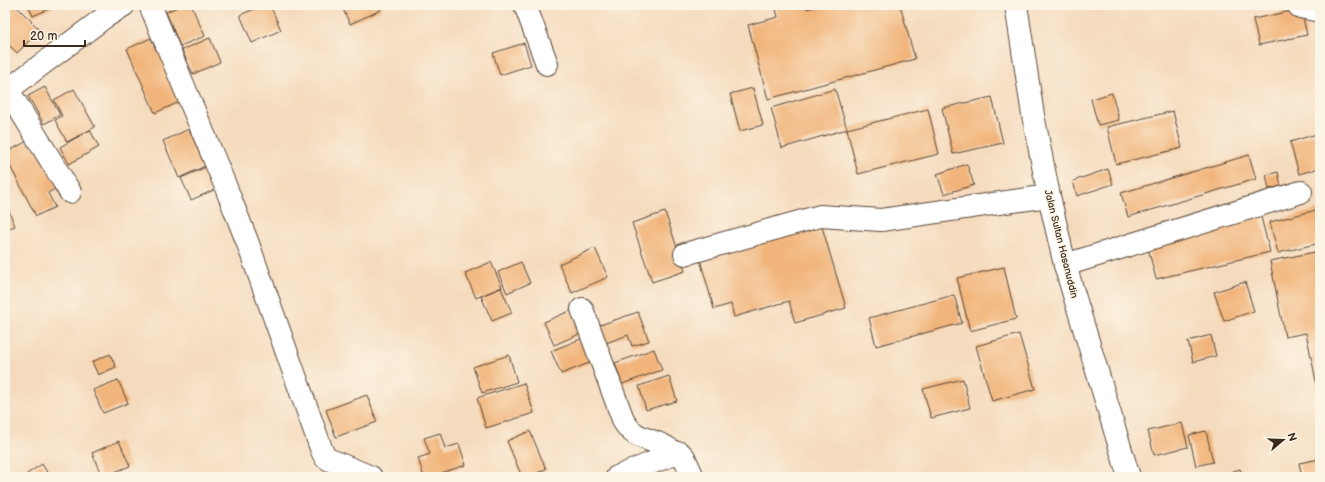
<svg xmlns="http://www.w3.org/2000/svg" width="1325" height="482" viewBox="0 0 1325 482" font-family="'Balsamiq Sans',sans-serif">
<style>
.building{fill:#f1b57c}
.lines{fill:none;stroke-linecap:round;stroke-linejoin:round}
.minor-casing{stroke:#574536;stroke-width:24}
.minor{stroke:#fff;stroke-width:22}
.labels{text-anchor:middle;dominant-baseline:central;stroke-width:3;stroke-linejoin:round;paint-order:stroke}
.street-label{font-size:10px;fill:#3b2a1e;stroke:#fcf5e5}
</style>
<rect width="100%" height="100%" fill="#fcf5e5"/>
<filter id="ink" filterUnits="userSpaceOnUse"><feTurbulence type="fractalNoise" baseFrequency=".025" numOctaves="2"/><feDisplacementMap in="SourceGraphic" scale="8" xChannelSelector="R" yChannelSelector="G"/><feConvolveMatrix kernelMatrix="1 2 1 2 8 2 1 2 1" color-interpolation-filters="sRGB"/></filter>
<filter id="wash" filterUnits="userSpaceOnUse"><feTurbulence type="fractalNoise" baseFrequency=".012" numOctaves="4" result="noise"/><feDisplacementMap in="SourceGraphic" scale="16" xChannelSelector="R" yChannelSelector="G"/><feGaussianBlur stdDeviation="0.9" result="paint"/><feColorMatrix in="noise" values="0 0 0 0 0 0 0 0 0 0 0 0 0 0 0 0 0 1.4 0 .05"/><feComposite in="paint" operator="in"/></filter>
<g filter="url(#wash)">
<rect width="100%" height="100%" fill="#f5dbbe"/>
<g id="blocks">
<!-- building -->
<g class="building">
<path d="M5,5H15L40,30L17,53L5,41Z"/>
<path d="M28,5H58L33,16Z"/>
<path d="M182,5H191L205,36L180,46L166,12Z"/>
<path d="M248,5H260L249,9Z"/>
<path d="M264,5H270L281,30L252,43L240,15Z"/>
<path d="M341,5H379L381,10L350,24Z"/>
<path d="M775,5H806L807,9L822,5H900L915,59L768,99L748,25L778,17Z"/>
<path d="M1301,9L1307,35L1259,45L1253,19Z"/>
<path d="M151,38L156,50L164,47L186,99L155,113L127,49Z"/>
<path d="M210,38L220,62L193,74L182,50Z"/>
<path d="M524,43L531,65L500,75L493,53Z"/>
<path d="M45,87L60,115L44,124L28,96Z"/>
<path d="M753,88L763,125L740,131L730,94Z"/>
<path d="M74,89L95,127L67,142L55,120L62,116L54,100Z"/>
<path d="M835,89L847,129L782,148L771,108Z"/>
<path d="M1112,93L1119,120L1098,125L1091,99Z"/>
<path d="M992,97L1003,143L953,154L942,108Z"/>
<path d="M928,109L939,154L858,174L847,129Z"/>
<path d="M1173,111L1182,148L1116,164L1107,127Z"/>
<path d="M189,129L205,166L179,178L163,141Z"/>
<path d="M90,130L99,147L69,164L60,147Z"/>
<path d="M1320,133V168L1299,174L1290,142Z"/>
<path d="M33,138L58,187L48,193L55,207L36,216L5,156V153Z"/>
<path d="M1249,155L1256,179L1128,217L1121,193Z"/>
<path d="M213,164L223,186L191,200L181,178Z"/>
<path d="M967,164L974,185L944,194L937,174Z"/>
<path d="M1108,169L1113,184L1077,196L1073,181Z"/>
<path d="M1278,172L1281,186L1269,189L1266,175Z"/>
<path d="M5,202L15,226L5,230Z"/>
<path d="M1320,209V243L1278,253L1270,222Z"/>
<path d="M665,212L685,271L652,282L632,223Z"/>
<path d="M1261,217L1270,252L1156,279L1147,244Z"/>
<path d="M820,220L846,308L795,323L789,301L734,317L731,304L714,309L699,256Z"/>
<path d="M595,248L608,277L572,293L559,264Z"/>
<path d="M1320,251V395H1319L1306,333L1285,337L1270,261Z"/>
<path d="M491,262L502,287L476,298L465,273Z"/>
<path d="M521,262L530,283L507,293L498,272Z"/>
<path d="M1004,267L1016,319L970,331L957,278Z"/>
<path d="M1245,282L1254,311L1224,321L1214,292Z"/>
<path d="M501,288L512,313L492,321L481,296Z"/>
<path d="M954,295L962,323L876,346L869,318Z"/>
<path d="M572,310L582,333L554,345L544,322Z"/>
<path d="M638,312L649,341L632,346L628,335L606,343L600,325Z"/>
<path d="M1019,334L1035,389L992,401L976,346Z"/>
<path d="M1211,335L1216,356L1193,362L1188,341Z"/>
<path d="M583,338L592,362L561,374L551,351Z"/>
<path d="M654,349L662,370L622,384L615,363Z"/>
<path d="M110,354L116,367L98,375L92,362Z"/>
<path d="M509,355L517,382L482,393L473,367Z"/>
<path d="M669,376L677,401L646,410L639,386Z"/>
<path d="M963,379L970,408L931,418L923,389Z"/>
<path d="M118,380L128,403L103,413L93,390Z"/>
<path d="M524,383L534,413L486,428L477,398Z"/>
<path d="M367,395L377,422L336,437L326,410Z"/>
<path d="M1182,423L1188,447L1154,455L1148,431Z"/>
<path d="M530,431L546,469L528,477H522L507,441Z"/>
<path d="M1206,431L1213,462L1196,466L1189,435Z"/>
<path d="M440,433L445,448L459,444L466,465L429,477H424L418,458L430,454L424,438Z"/>
<path d="M119,441L130,466L102,477L92,453Z"/>
<path d="M1320,459V477H1302L1299,463Z"/>
<path d="M42,464L50,477H24V476Z"/>
<path d="M1240,469L1243,477H1215Z"/>
</g>
</g>
</g>
<g filter="url(#ink)">
<use href="#blocks" fill-opacity="0" stroke="#574536" stroke-width="1"/>
<g class="lines">
<!-- minor casing -->
<g class="minor-casing">
<g id="minor">
<path d="M150,5L223,180L247,241L322,451L325,457L330,460L371,477"/>
<path d="M525,5L547,64"/>
<path d="M1016,5L1033,115L1049,196L1065,265L1129,477"/>
<path d="M1298,5L1300,7L1320,11"/>
<path d="M8,90L70,192"/>
<path d="M5,92L105,17L124,5"/>
<path d="M685,254L820,216L881,220L1049,196"/>
<path d="M1065,265L1301,192"/>
<path d="M582,309L624,422C635,439 645,437 662,445C667,447 671,451 676,453"/>
<path d="M617,477L676,453H680L684,457L693,477"/>
</g>
</g>
<!-- minor -->
<use href="#minor" class="minor"/>
</g>
</g>
<g class="labels">
<!-- street labels -->
<g class="street-label">
<text transform="translate(1061 244) rotate(76)">Jalan Sultan Hasanuddin</text>
</g>
</g>
<!-- margin -->
<rect width="1325" height="482" fill="none" stroke="#fcf5e5" stroke-width="20"/>
<!-- north arrow -->
<g transform="translate(1283 440) rotate(71)" stroke="#fcf5e5" stroke-width="3" paint-order="stroke">
<path d="M0-3L7 15L0 10L-7 15Z" fill="#3b2a1e"/>
<text y="-6" font-size="11" font-weight="bold" text-anchor="middle" fill="#3b2a1e">N</text>
</g>
<!-- scale -->
<path d="M24 40v6h61v-6" fill="none" stroke="#3b2a1e" stroke-width="2"/>
<text x="30" y="40" font-size="12" fill="#3b2a1e" stroke="#fcf5e5" stroke-width="3" paint-order="stroke">20 m</text>
</svg>
